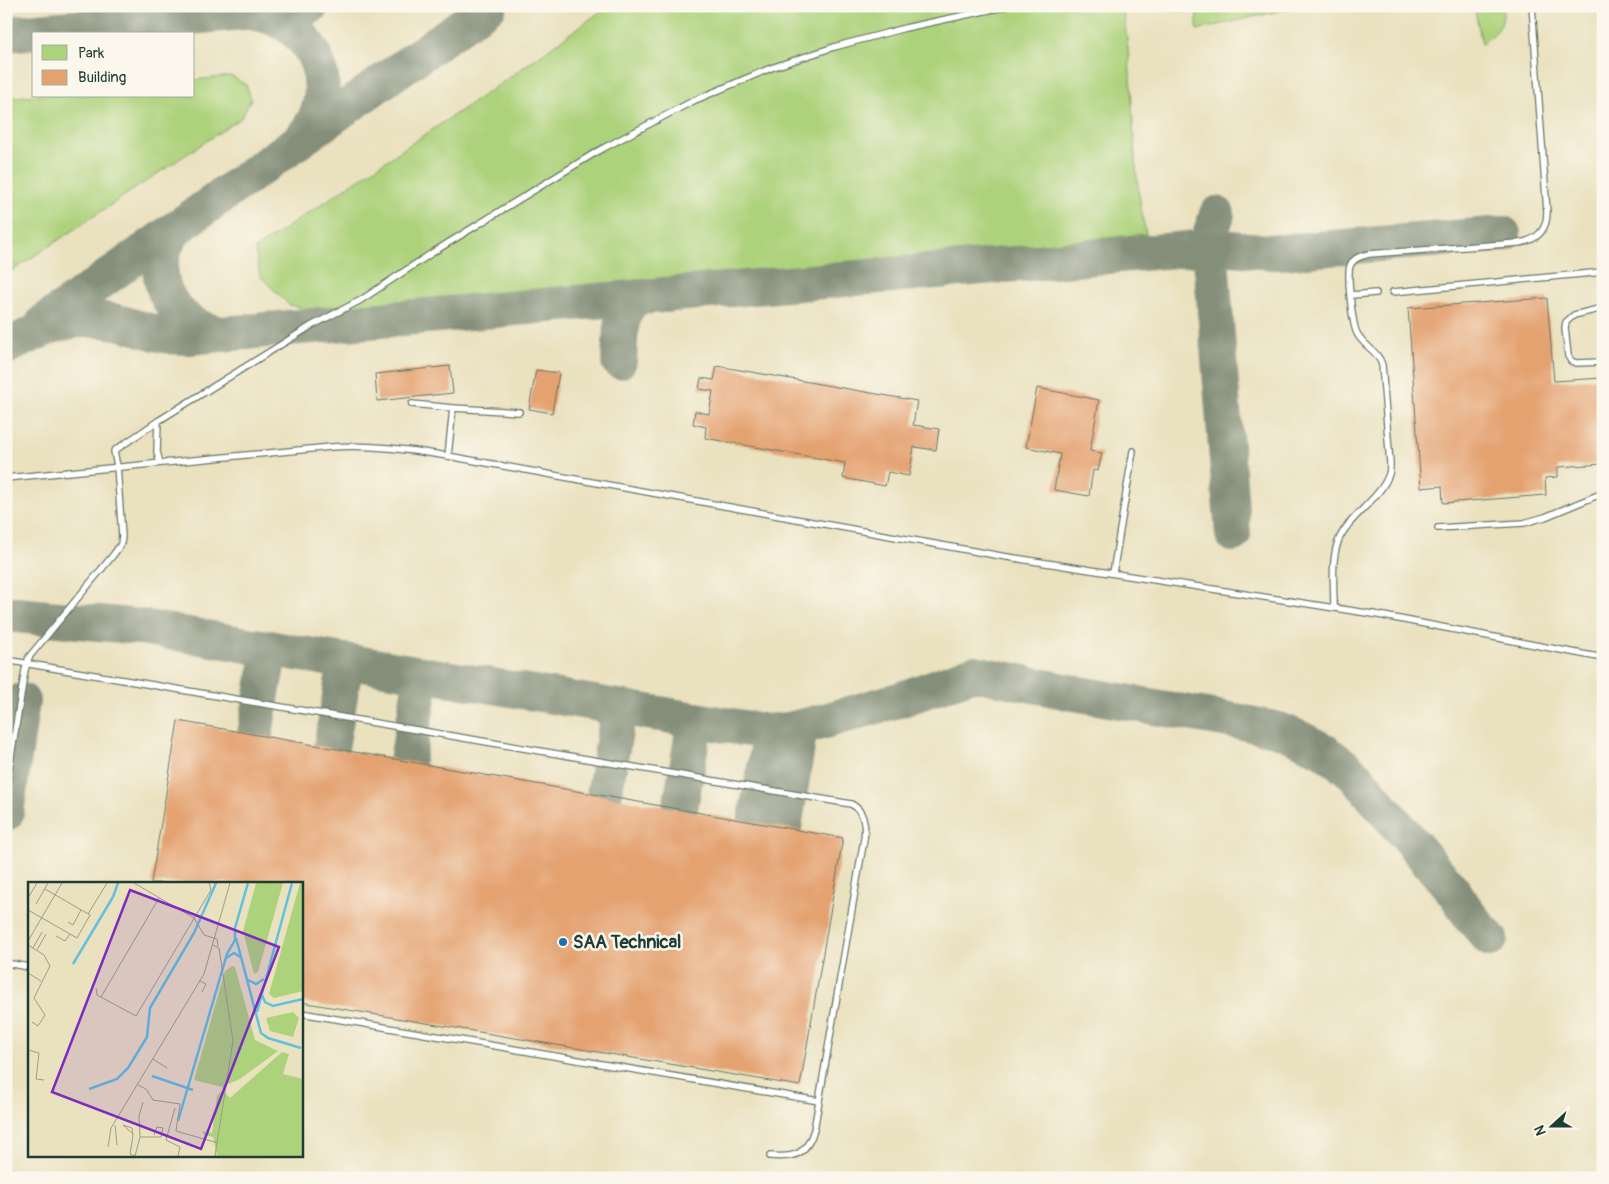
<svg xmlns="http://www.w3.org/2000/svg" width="1609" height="1184" viewBox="0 0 1609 1184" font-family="Pangolin,sans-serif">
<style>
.green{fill:#add27c;stroke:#668858}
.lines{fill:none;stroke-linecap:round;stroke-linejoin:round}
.taxiway{stroke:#848f7a;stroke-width:36}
.building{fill:#e4a271}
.service-casing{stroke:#667665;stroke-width:8}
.service{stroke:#fff;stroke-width:5.5}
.poi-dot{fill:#1f6fb2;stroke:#fbf7ec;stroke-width:2}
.labels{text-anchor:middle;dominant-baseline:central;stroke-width:5;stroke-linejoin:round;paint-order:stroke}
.poi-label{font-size:18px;font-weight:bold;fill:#1f3d34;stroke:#fbf7ec;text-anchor:start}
.inset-river{fill:none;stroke:#5fc1de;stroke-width:2.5}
.inset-road{fill:none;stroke:#999f87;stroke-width:1}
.view{fill:#7b2cbf;fill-opacity:0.15;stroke:#7b2cbf;stroke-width:2.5}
.inset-edge{fill:none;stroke:#1f3d34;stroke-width:2.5}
</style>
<rect width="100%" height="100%" fill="#fbf7ec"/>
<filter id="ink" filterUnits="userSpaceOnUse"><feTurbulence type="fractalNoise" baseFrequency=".02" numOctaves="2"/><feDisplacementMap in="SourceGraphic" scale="10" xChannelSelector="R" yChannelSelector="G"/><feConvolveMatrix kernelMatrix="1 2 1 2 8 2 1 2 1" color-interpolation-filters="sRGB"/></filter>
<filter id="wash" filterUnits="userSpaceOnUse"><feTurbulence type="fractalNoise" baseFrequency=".0096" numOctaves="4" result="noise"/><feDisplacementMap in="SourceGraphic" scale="20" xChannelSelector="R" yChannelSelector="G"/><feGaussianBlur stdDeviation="1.12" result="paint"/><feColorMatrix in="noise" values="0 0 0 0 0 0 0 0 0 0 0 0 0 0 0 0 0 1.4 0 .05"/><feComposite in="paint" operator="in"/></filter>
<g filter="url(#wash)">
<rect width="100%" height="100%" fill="#eae1bf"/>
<!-- green -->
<g class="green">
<path d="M608,6H1122C1136,81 1129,160 1146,234L660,281L307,309L289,305L260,276L255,249L506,80Z"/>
<path d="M1142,6H1302L1197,30V12L1142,9Z"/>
<path d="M1474,6H1503C1504,28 1498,31 1482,44Z"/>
<path d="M231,76L246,85L251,99L241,118L6,275V98L34,95L194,96V80Z"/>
</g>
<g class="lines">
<!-- taxiway -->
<g class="taxiway">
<path d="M255,13C316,22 344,93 301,139"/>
<path d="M6,34L311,6"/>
<path d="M1217,214L1211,232L1210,247L1233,534"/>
<path d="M177,228C140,269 170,327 222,334"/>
<path d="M44,322L489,6"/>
<path d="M6,347C46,327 74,312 121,323C145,329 163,338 188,337L1210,247C1234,246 1257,253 1281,252L1503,234"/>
<path d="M619,361C621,341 617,308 638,297"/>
<path d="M6,614L141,627L767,732L789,730L821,722L902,699L974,673L1074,693L1241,722L1279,730L1301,739L1324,751L1347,768L1360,781L1455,893L1470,916L1490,939"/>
<path d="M255,734L270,648"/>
<path d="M331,748L346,661"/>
<path d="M407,761L422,675"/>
<path d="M604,796L619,708"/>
<path d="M680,809L695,720"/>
<path d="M6,813L22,701"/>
<path d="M755,823L771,732"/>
<path d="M784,828L800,728"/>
</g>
</g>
<g id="blocks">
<!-- building -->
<g class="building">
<path d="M1547,298L1554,381L1603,378V464L1558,467V477L1545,478L1546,495L1443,503L1442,486L1421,488L1408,308Z"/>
<path d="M450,366L453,393L377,401L375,374Z"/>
<path d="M717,366L917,401L913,425L939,429L936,450L914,447L909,476L888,472L885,486L843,478L845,463L705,438L706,427L693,424L695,411L709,414L713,391L699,389L701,378L714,380Z"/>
<path d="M536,370L559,373L552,413L529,409Z"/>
<path d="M1037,388L1099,400L1090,451L1102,453L1098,471L1093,470L1089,496L1054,490L1060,454L1026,447Z"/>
<path d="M178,721L843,838L800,1086L301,1002V883H151Z"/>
</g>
</g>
</g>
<g filter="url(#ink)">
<use href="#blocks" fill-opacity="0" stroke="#667665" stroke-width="1"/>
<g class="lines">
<!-- service casing -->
<g class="service-casing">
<g id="service">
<path d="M1393,292L1603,272"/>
<path d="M1351,295L1376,293"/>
<path d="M1603,308L1574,315L1566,322L1565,328L1568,356L1571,361L1576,363L1603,362"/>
<path d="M412,404L453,408"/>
<path d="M448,456L453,408L519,412"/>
<path d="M160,463L157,452L158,421L311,326L361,300L435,251L598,151L693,101L771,68L834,47L905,28L1008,6"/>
<path d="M6,478L331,447C371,444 409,450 448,456L1001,556L1373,614L1603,658"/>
<path d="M1438,528L1524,523L1545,517L1603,493"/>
<path d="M1113,573L1133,451"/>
<path d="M1334,608C1334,589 1331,560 1338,542C1347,517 1380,500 1389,474C1390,471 1390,466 1390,463L1382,365C1378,351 1365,347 1358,335C1352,327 1347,275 1350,266C1353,258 1361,256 1369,254L1519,243C1537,240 1547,231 1547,212L1532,6"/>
<path d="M6,660L851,804C864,810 866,826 864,839L814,1130C806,1155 795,1158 770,1156"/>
<path d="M6,787L25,670L29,657L114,554L121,544L122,536L117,466L114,451L158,421"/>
<path d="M6,963L29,967"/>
<path d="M301,1013L819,1101"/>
</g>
</g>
<!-- service -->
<use href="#service" class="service"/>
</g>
</g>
<!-- markers -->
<circle class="poi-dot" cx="563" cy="942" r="5"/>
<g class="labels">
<!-- poi labels -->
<g class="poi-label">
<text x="573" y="942">SAA Technical</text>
</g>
</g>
<!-- overview -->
<g transform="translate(28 882)">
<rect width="275" height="275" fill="#eae1bf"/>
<path d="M228,1H255L230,90L226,92L215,49ZM272,1H275V109L246,116L241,112ZM204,84L207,85L227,158L250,169L212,197L198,203V206L166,198L197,89ZM265,130L271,136L265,155L242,149L238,136ZM254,170L261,172L255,192L275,197V274H189L185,255L176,253L174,249L184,251L189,214L195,208L202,216Z" fill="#add27c"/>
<path class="inset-river" d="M208,56L233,151L240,156L273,166M198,76L206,71L214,76M45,82L85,15L90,1M220,98L228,102L236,97M234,113L237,120L245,124L275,117M229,130L264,1M124,194L165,208M61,207L89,197L100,186L119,155L122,126L166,51L188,1M150,239L199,72L207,58V46L220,1"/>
<path class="inset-road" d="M106,1L166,36L176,53L189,57L190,64M0,16L9,1M8,22L20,1M0,28L49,56L62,33L17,7M60,32L79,1M40,40L45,43L53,28M28,54L37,59L42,52M0,59L34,1M0,63L16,73L22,84L6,116L17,133L10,144L4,140M185,63L191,66L205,159L187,274M5,66L14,50M9,68L18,52M0,91L13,99M172,99L178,102L174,110M68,106L69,113L108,134L183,8L181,1M73,115L131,16M0,168L11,171L8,197L16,198M125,177L139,186M110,203L118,207L125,218L152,222L148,249L190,261M147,226L138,258L152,265L150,274M87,243L89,263M105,252L95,243L104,246L105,254L102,272L107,274M112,255L111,234L115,220M80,265L83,246L176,92L202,1M107,274L112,255H133L135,246L129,245L126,253"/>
<path class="view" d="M102,8L251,65L173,267L24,210Z"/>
<rect width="275" height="275" class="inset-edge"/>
</g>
<!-- margin -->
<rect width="1609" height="1184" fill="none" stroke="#fbf7ec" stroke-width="25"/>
<!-- legend -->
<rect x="32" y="32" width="162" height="65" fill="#fbf7ec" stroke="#a3ada2"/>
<rect x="42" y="45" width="25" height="15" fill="#add27c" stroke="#a3ada2"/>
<text x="78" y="58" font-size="15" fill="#1f3d34">Park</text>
<rect x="42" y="70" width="25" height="15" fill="#e4a271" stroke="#a3ada2"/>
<text x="78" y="82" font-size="15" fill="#1f3d34">Building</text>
<!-- north arrow -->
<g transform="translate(1552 1126) rotate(249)" stroke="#fbf7ec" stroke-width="4" paint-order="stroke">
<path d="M0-4L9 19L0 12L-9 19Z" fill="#1f3d34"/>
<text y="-8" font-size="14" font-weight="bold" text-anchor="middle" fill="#1f3d34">N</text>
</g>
</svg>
